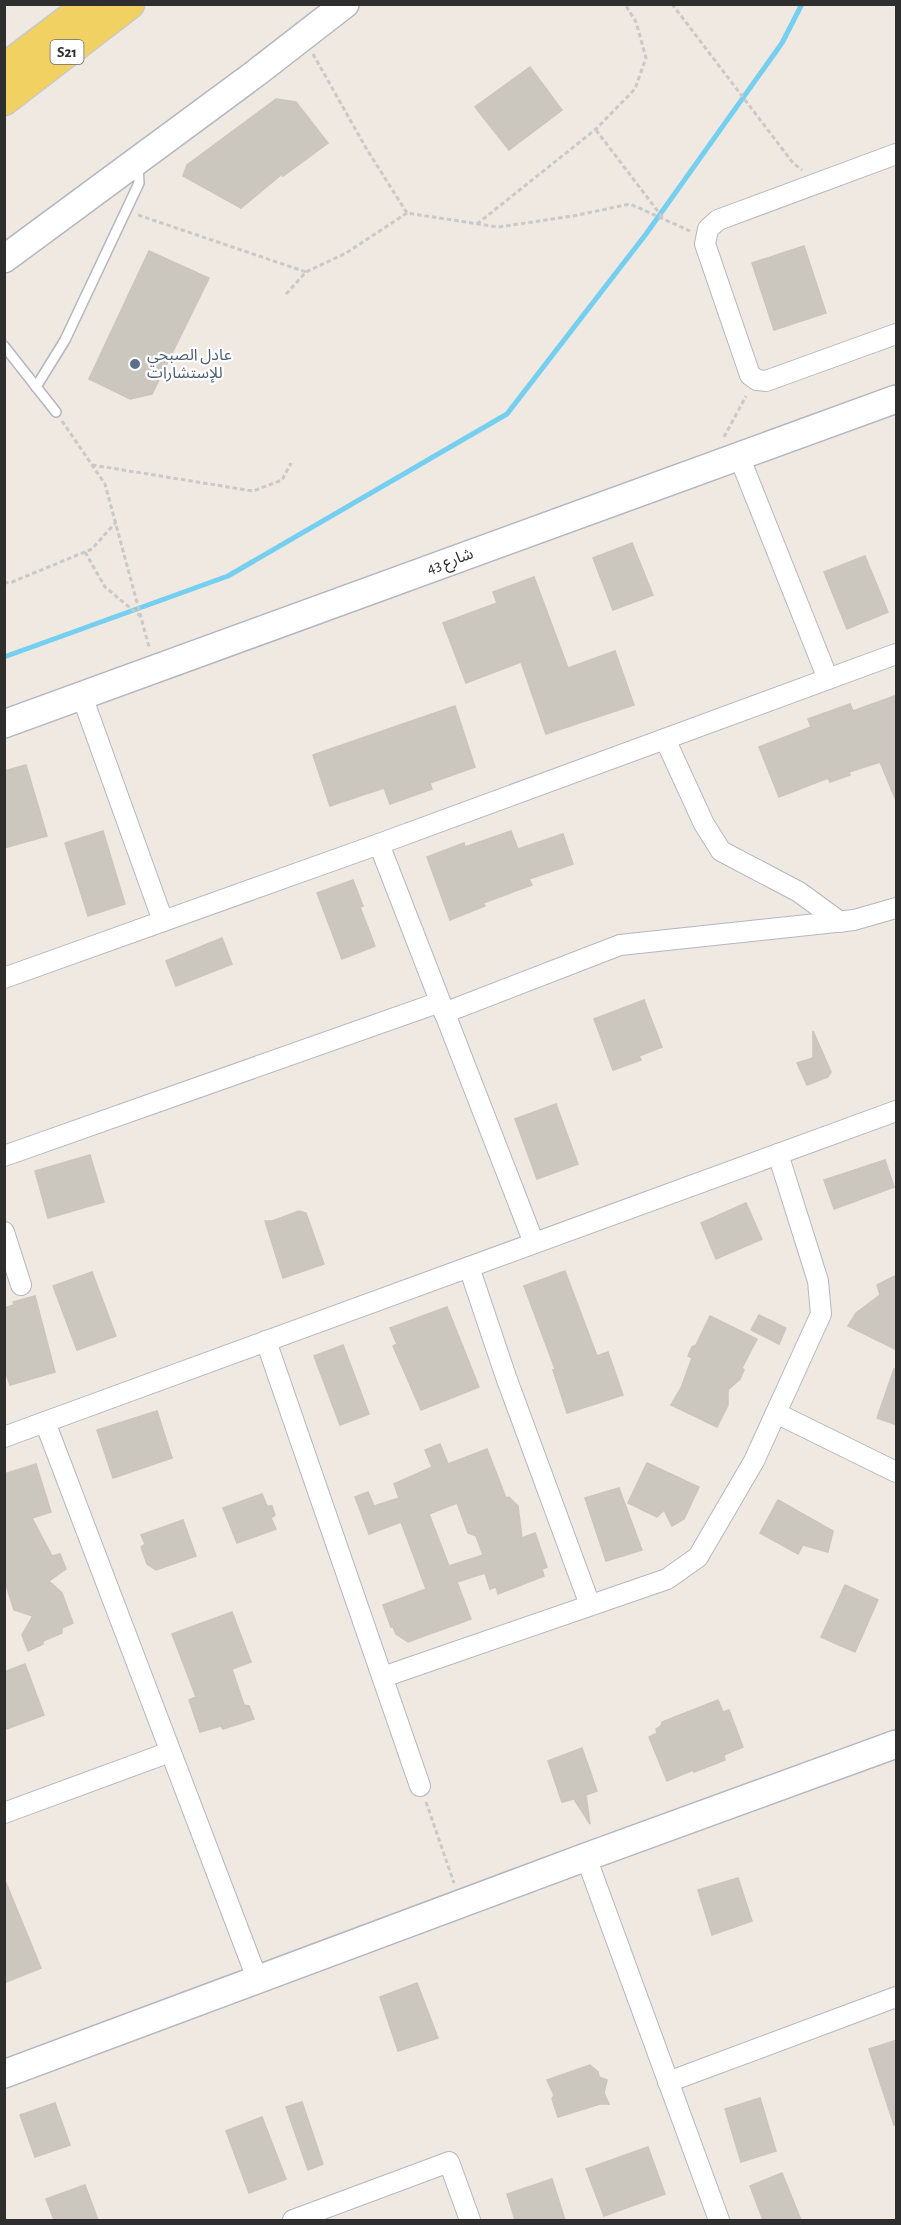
<svg xmlns="http://www.w3.org/2000/svg" width="901" height="2225" viewBox="0 0 901 2225" font-family="'Alegreya Sans','Noto Sans Arabic',sans-serif">
<style>
.lines{fill:none;stroke-linecap:round;stroke-linejoin:round}
.stream{stroke:#75cff0;stroke-width:5}
.building{fill:#cbc7bf;stroke:#cbc5ba;stroke-width:1.5;fill-rule:evenodd}
.lane-casing{stroke:#b4b7c1;stroke-width:12}
.street-casing{stroke:#b4b7c1;stroke-width:22}
.secondary-casing{stroke:#b4b7c1;stroke-width:30}
.primary-casing{stroke:#c9c9c9;stroke-width:33}
.path{stroke:#c9c9c9;stroke-width:3;stroke-dasharray:4.5 3;stroke-linecap:butt}
.lane{stroke:#fff;stroke-width:9}
.street{stroke:#fff;stroke-width:20}
.secondary{stroke:#fff;stroke-width:27}
.primary{stroke:#f2d163;stroke-width:30}
.service-dot{fill:#5c6f8a;stroke:#fff;stroke-width:2}
.labels{text-anchor:middle;dominant-baseline:central;stroke-width:4.5;stroke-linejoin:round;paint-order:stroke}
.shield{fill:#fff;stroke:#6d6d6d;stroke-width:1.5}
.shield-label{font-size:15px;font-weight:bold;fill:#2e2e2e}
.service-label{font-size:16px;fill:#4e5e75;stroke:#fff;text-anchor:start}
.street-label{font-size:16px;fill:#2e2e2e;stroke:#fff}
</style>
<rect width="100%" height="100%" fill="#efe9e1"/>
<g class="lines">
<!-- stream -->
<path class="stream" d="M4,657L228,576L507,414L646,234L782,43L802,4"/>
</g>
<!-- building -->
<g class="building">
<path d="M530,67L562,110L509,150L475,107Z"/>
<path d="M276,99L296,102L328,143L283,176L282,174L241,208L183,176L187,165Z"/>
<path d="M804,246L826,313L774,330L752,263Z"/>
<path d="M149,251L209,278L152,394L130,399L89,379Z"/>
<path d="M632,543L653,595L613,610L593,558Z"/>
<path d="M865,556L888,612L847,629L824,572Z"/>
<path d="M534,577L568,668L615,651L634,705L546,734L521,662L466,683L443,623L497,603L493,592Z"/>
<path d="M897,695V803L880,762L849,772L850,775L830,782L828,778L779,797L759,747L811,727L808,719L850,704L853,711Z"/>
<path d="M455,706L475,767L430,783L432,789L390,804L384,788L330,806L313,755Z"/>
<path d="M26,765L47,836L4,848V771Z"/>
<path d="M103,831L125,904L88,916L65,843Z"/>
<path d="M511,831L518,849L563,834L573,864L529,879L532,885L483,903L485,906L450,920L427,857L464,843L465,847Z"/>
<path d="M353,880L363,906L360,907L375,946L342,959L317,893Z"/>
<path d="M222,938L232,964L176,986L166,961Z"/>
<path d="M644,1000L662,1047L639,1056L641,1060L613,1070L594,1019Z"/>
<path d="M813,1031L831,1072L828,1077L807,1085L797,1063L813,1058Z"/>
<path d="M556,1104L578,1164L537,1179L515,1119Z"/>
<path d="M90,1155L104,1202L48,1218L35,1171Z"/>
<path d="M885,1160L894,1187L834,1209L824,1180Z"/>
<path d="M746,1203L762,1239L716,1259L701,1223Z"/>
<path d="M299,1211L306,1213L324,1264L283,1278L265,1221H272Z"/>
<path d="M565,1271L597,1356L608,1352L623,1395L567,1413L553,1370L555,1369L524,1286Z"/>
<path d="M92,1272L116,1336L77,1350L53,1286Z"/>
<path d="M897,1275V1350L848,1326L856,1313L880,1295L877,1285Z"/>
<path d="M35,1296L55,1372L10,1385L4,1368V1308L14,1305L13,1302Z"/>
<path d="M447,1307L479,1387L421,1410L393,1346L397,1344L390,1328Z"/>
<path d="M759,1315L786,1328L779,1344L751,1330Z"/>
<path d="M710,1316L757,1339L742,1368L744,1370L740,1379L728,1390V1405L717,1427L671,1405L681,1388L692,1358L688,1356L692,1347L696,1345Z"/>
<path d="M343,1345L369,1414L340,1425L314,1356Z"/>
<path d="M894,1369L897,1370V1425L877,1418Z"/>
<path d="M157,1411L172,1458L113,1478L97,1430Z"/>
<path d="M440,1444L448,1464L487,1449L506,1498L509,1497L518,1506L522,1538L535,1533L547,1567L542,1569L544,1576L498,1594L496,1587L490,1589L485,1573L457,1582L471,1619L408,1642L396,1634L393,1627H391L383,1605L426,1589L401,1522L369,1534L355,1497L368,1492L374,1506L399,1498L394,1484L432,1467L425,1450ZM457,1503L468,1533L476,1536L483,1555L449,1566L429,1514Z"/>
<path d="M647,1463L699,1487L684,1519L672,1526L664,1510L657,1517L628,1503Z"/>
<path d="M36,1464L51,1512L32,1518L52,1556L60,1554L66,1569L49,1581L62,1593L73,1623L62,1628V1633L43,1641V1644L28,1651L22,1635L33,1616L14,1610L4,1579V1474Z"/>
<path d="M619,1488L642,1550L606,1561L585,1498Z"/>
<path d="M262,1494L267,1506H272L275,1515L271,1518L276,1529L237,1543L223,1508Z"/>
<path d="M778,1500L833,1531L828,1552L803,1545L798,1554L760,1533Z"/>
<path d="M183,1520L196,1556L156,1570L147,1564L141,1547L145,1544L141,1535Z"/>
<path d="M845,1585L878,1600L855,1652L821,1637Z"/>
<path d="M232,1612L251,1662L232,1669L244,1705L249,1706L254,1719L223,1729L221,1726L200,1732L189,1700L196,1697L172,1634Z"/>
<path d="M25,1664L44,1715L4,1730V1672Z"/>
<path d="M718,1700L723,1712L729,1710L743,1747L724,1755L725,1760L694,1772L693,1770L667,1781L649,1737L657,1733L656,1729L661,1726L662,1722Z"/>
<path d="M582,1748L597,1791L586,1795L590,1824L574,1799L562,1802L548,1761Z"/>
<path d="M4,1878L41,1968L4,1983Z"/>
<path d="M738,1878L752,1921L712,1935L698,1890Z"/>
<path d="M417,1983L438,2038L398,2051L380,1997Z"/>
<path d="M897,2040V2124L894,2125L869,2049Z"/>
<path d="M590,2065L598,2072L599,2077L607,2080L604,2093L609,2104H600L558,2117L552,2099L554,2095L547,2080Z"/>
<path d="M760,2098L776,2151L741,2162L725,2109Z"/>
<path d="M302,2102L323,2164L308,2170L286,2107Z"/>
<path d="M55,2103L70,2145L35,2157L20,2115Z"/>
<path d="M262,2117L286,2179L249,2193L226,2131Z"/>
<path d="M648,2147L665,2194L604,2216L586,2169Z"/>
<path d="M782,2173L801,2220H763L750,2186Z"/>
<path d="M552,2179L565,2220H515L507,2194Z"/>
<path d="M85,2185L98,2220H54L46,2199Z"/>
</g>
<g class="lines">
<!-- lane casing -->
<g class="lane-casing">
<g id="lane">
<path d="M4,346L56,412"/>
<path d="M36,387L65,340L139,183L138,165"/>
</g>
</g>
<!-- street casing -->
<g class="street-casing">
<g id="street">
<path d="M896,154L718,220L708,229L705,244L750,375L757,380L766,381L896,334"/>
<path d="M739,456L828,679"/>
<path d="M82,696L163,921"/>
<path d="M665,739L704,824L721,851L799,892L840,922"/>
<path d="M379,844L534,1243"/>
<path d="M4,978L379,844L896,654"/>
<path d="M444,1013L620,945L854,920L896,908"/>
<path d="M4,1156L440,1002"/>
<path d="M4,1232L21,1285"/>
<path d="M469,1267L506,1377L590,1605"/>
<path d="M266,1341L420,1786"/>
<path d="M776,1413L896,1472"/>
<path d="M45,1422L258,1981"/>
<path d="M4,1437L896,1111"/>
<path d="M383,1677L667,1579L698,1557L754,1461L821,1314L818,1281L778,1154"/>
<path d="M4,1813L170,1752"/>
<path d="M586,1857L719,2220"/>
<path d="M668,2082L896,1997"/>
<path d="M293,2220L449,2162L470,2220"/>
</g>
</g>
<!-- secondary casing -->
<g class="secondary-casing">
<g id="secondary">
<path d="M4,259L256,73L345,4"/>
<path d="M4,724L896,399"/>
<path d="M4,2074L586,1857L896,1744"/>
</g>
</g>
<!-- primary casing -->
<g class="primary-casing">
<g id="primary">
<path d="M4,69L90,4"/>
<path d="M4,100L129,4"/>
</g>
</g>
<!-- path -->
<g class="path">
<path d="M672,4L793,163L802,170"/>
<path d="M313,54L366,148L407,213L498,227L573,216L630,204L690,231"/>
<path d="M596,130L663,218"/>
<path d="M138,215L306,272"/>
<path d="M477,224L596,129L635,89L646,58L636,22L625,4"/>
<path d="M286,294L306,272L346,253L407,213"/>
<path d="M62,421L105,484L149,647"/>
<path d="M724,437L746,396"/>
<path d="M92,465L253,491L282,480L291,463"/>
<path d="M85,552L105,587L140,616"/>
<path d="M4,583L12,582L92,549L116,522"/>
<path d="M426,1802L454,1883"/>
</g>
<!-- lane -->
<use href="#lane" class="lane"/>
<!-- street -->
<use href="#street" class="street"/>
<!-- secondary -->
<use href="#secondary" class="secondary"/>
<!-- primary -->
<use href="#primary" class="primary"/>
</g>
<!-- markers -->
<circle class="service-dot" cx="135" cy="364" r="6"/>
<g class="labels">
<!-- shield labels -->
<rect class="shield" x="50.5" y="40" width="33" height="24" rx="4.5"/>
<g class="shield-label">
<text x="67" y="52">S21</text>
</g>
<!-- service labels -->
<g class="service-label">
<text x="147" y="355">عادل الصبحي<tspan x="147" dy="18">للإستشارات</tspan></text>
</g>
<!-- street labels -->
<g class="street-label">
<text transform="translate(450 561) rotate(-20)">شارع 43</text>
</g>
</g>
<!-- border -->
<rect width="901" height="2225" fill="none" stroke="#2e2e2e" stroke-width="12"/>
</svg>
